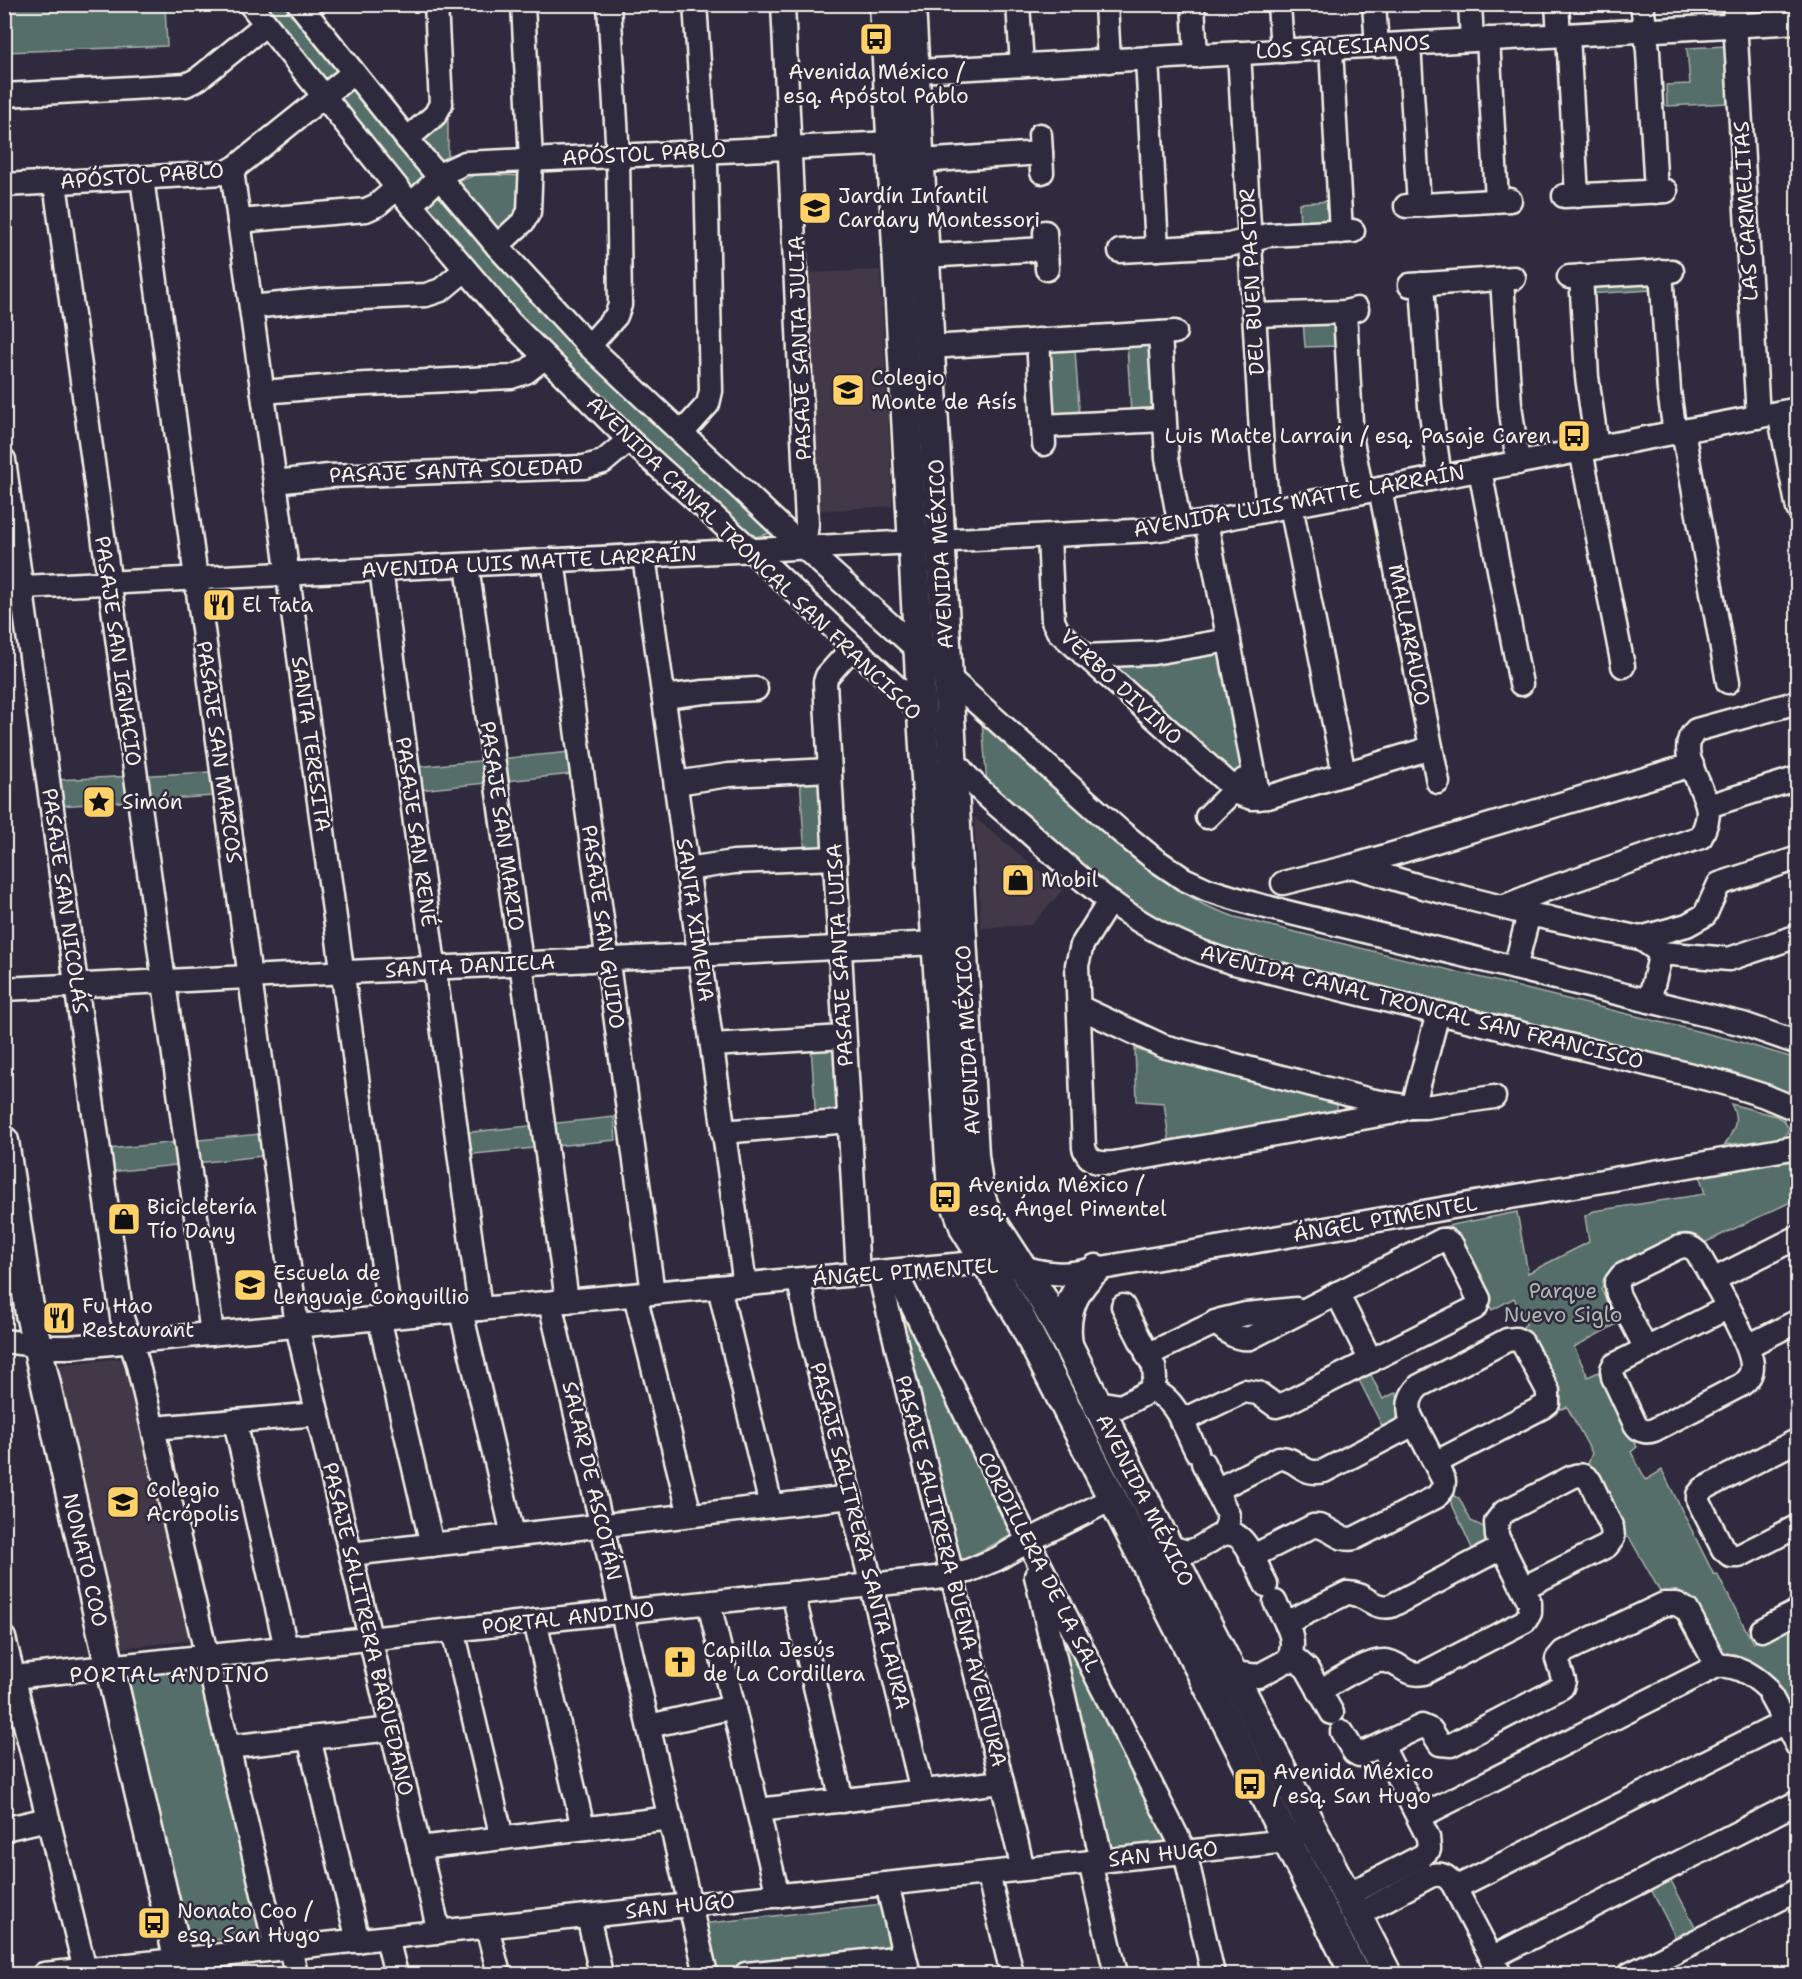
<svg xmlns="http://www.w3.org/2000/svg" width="1802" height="1979" viewBox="0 0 1802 1979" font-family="'Shantell Sans',sans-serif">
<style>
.built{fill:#423846}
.green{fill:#576e69;stroke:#a6b0a8;stroke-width:1.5}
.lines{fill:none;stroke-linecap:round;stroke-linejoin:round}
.minor-casing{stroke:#f4f1e8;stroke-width:27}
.major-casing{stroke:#f4f1e8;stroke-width:33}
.minor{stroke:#2f2a3d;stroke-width:22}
.major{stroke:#2f2a3d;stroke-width:28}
.labels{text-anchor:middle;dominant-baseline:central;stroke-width:5;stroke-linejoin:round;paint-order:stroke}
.street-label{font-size:21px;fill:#f4f1e8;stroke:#2f2a3d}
.poi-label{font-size:21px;fill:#f4f1e8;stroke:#2f2a3d;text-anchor:start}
.park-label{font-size:21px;fill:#adb6af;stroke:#2f2a3d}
.neighbourhood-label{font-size:22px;letter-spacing:1.5px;fill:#f4f1e8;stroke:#2f2a3d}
</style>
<rect width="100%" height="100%" fill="#2f2a3d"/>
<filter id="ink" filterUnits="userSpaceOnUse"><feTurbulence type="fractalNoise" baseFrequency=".0167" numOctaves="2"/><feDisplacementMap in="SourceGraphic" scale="12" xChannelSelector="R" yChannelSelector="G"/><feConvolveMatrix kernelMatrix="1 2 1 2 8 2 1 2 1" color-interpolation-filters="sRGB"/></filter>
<g filter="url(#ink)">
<!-- built -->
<g class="built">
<path d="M880,270L893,506L815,511L804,273Z"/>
<path d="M974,817L1063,890L1031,925L981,928Z"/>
<path d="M125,1358L192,1640L121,1648L56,1365Z"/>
</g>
<!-- green -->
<g class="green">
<path d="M4,5H165L167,46L5,52Z"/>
<path d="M259,5H285L331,60L778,531L748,539L498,298Z"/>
<path d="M1726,46L1729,103L1667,106L1666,85L1690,84L1687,48Z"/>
<path d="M448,112V159L442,169L418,138Z"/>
<path d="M478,174L523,176V219L502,240L457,185L462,180Z"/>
<path d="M1332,201L1334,227L1300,229L1299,203Z"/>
<path d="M1651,279L1652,290L1587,294V282Z"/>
<path d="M1337,320L1338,346L1305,347L1303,321Z"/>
<path d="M1153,344L1157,413L1131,414L1127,345Z"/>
<path d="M1075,350L1080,421L1049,423L1046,351Z"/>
<path d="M1222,649L1242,771L1229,774L1106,663Z"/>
<path d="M982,721L1120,847L1146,868L1204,905L1235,917L1733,1040L1797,1059V1098L1733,1072L1252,956L1181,934L1120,898L987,785Z"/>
<path d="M570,752L572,774L420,790L417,767Z"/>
<path d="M210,772L213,796L59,806L57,780Z"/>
<path d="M820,776L830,852L805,857L800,777Z"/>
<path d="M839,1044L847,1115L816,1122L811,1046Z"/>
<path d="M1135,1049L1163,1058L1337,1102V1112L1169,1140L1164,1103L1137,1101Z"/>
<path d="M1731,1104L1776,1116L1783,1120L1789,1128L1784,1138L1725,1145C1734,1129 1740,1121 1731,1104Z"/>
<path d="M614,1117L616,1140L464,1155L462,1133Z"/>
<path d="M260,1134L263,1156L110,1172L108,1149Z"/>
<path d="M1797,1157V1199L1702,1244L1610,1273L1601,1289L1617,1324L1574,1347L1588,1377L1598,1372L1637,1447L1631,1452L1646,1480L1662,1470L1714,1575L1717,1574L1753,1643L1797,1621V1726L1778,1688L1768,1673L1714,1647L1665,1600L1629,1537L1625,1538L1588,1464L1592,1453L1567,1407L1561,1409L1521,1329L1526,1324L1514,1298L1492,1310L1449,1234L1437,1228L1517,1212L1528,1273L1589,1242L1585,1216L1594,1211L1705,1194L1700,1177Z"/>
<path d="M900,1297L1020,1531L953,1565L892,1299Z"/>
<path d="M1369,1371L1383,1399L1397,1392C1398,1411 1404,1420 1384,1430L1357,1376Z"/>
<path d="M1446,1491L1459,1498L1471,1521L1484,1527L1487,1545L1475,1555Z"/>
<path d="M1046,1589L1178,1847L1109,1853Z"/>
<path d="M202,1665L268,1934L187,1943L125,1674Z"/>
<path d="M1668,1875L1698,1932L1678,1942L1649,1885Z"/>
<path d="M882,1904L893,1954L711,1974L701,1924Z"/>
</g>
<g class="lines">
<!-- minor casing -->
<g class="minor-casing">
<g id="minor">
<path d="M250,4L411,205L511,323L629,440L739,539L906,696L927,722"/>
<path d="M299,4L407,139L497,246L589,346L791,536L1120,831L1153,858L1184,879L1208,890L1254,904L1743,1024L1798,1043"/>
<path d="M783,4L807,524L804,547"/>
<path d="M1018,4L1022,65"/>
<path d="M1106,4L1109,61"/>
<path d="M1193,4L1196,56"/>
<path d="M1279,4L1282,51"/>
<path d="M1374,4L1377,46"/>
<path d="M1470,4L1472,40"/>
<path d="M1557,4L1559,35"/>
<path d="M1642,4L1648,51L1656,192"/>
<path d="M1734,4L1758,417"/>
<path d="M1568,35L1577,196"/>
<path d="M1488,39L1497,200"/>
<path d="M1409,44L1419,205"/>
<path d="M1331,48L1341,232"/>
<path d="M1239,53L1262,450L1268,510"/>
<path d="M1147,58L1157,249"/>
<path d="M900,72L1798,22"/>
<path d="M4,95L186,85L198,79L266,24"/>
<path d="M1040,135L1042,172"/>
<path d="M407,139L435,115L441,104L436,4"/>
<path d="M920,161L1041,153"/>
<path d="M232,170L390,1317"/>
<path d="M142,178L297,1326L439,1932"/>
<path d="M55,183L212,1334"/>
<path d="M4,185L225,173L236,167L353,73"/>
<path d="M1564,196L1666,191"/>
<path d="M411,205L445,172L465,163L892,143"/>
<path d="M1406,206L1510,200"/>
<path d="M239,221L366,210L377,205L397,188"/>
<path d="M1045,232L1047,269"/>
<path d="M497,246L523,222L529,212L531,160L523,4"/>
<path d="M1120,251L1229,245L1268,235L1353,231"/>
<path d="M925,256L1046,249"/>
<path d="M1661,271L1669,391L1675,433"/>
<path d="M1581,276L1587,377L1597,447"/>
<path d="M1569,277L1672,271"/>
<path d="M1502,279L1510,405L1518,463"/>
<path d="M1422,284L1430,406L1440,477"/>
<path d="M1410,285L1514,278"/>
<path d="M251,307L320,300L426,295L441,290L465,270"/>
<path d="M1345,312L1352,441L1362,492"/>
<path d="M1254,315L1345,312L1357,309"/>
<path d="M1160,333L1167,458L1180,526"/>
<path d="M1038,340L1044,444"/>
<path d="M589,346L616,316L620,305L618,156L609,4"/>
<path d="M930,347L1175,332"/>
<path d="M263,392L347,385L511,377L526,372L545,357"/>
<path d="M1779,413L1798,509"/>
<path d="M1043,426L1164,420"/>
<path d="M1683,431L1728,682"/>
<path d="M682,433L708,404L711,391L706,164L695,4"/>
<path d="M1581,450L1623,666"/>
<path d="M4,460L122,1318L137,1361L276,1949"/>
<path d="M1480,470L1521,684"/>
<path d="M275,482L329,476L584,467L603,462L629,440"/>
<path d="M1380,489L1438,782"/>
<path d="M1291,506L1344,774"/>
<path d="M1206,522L1259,798"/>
<path d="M1049,536L1053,621L1058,631L1240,794L1252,798L1268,797L1431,748"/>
<path d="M644,556L745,1285"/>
<path d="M553,560L653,1293"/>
<path d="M467,565L567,1301"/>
<path d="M381,569L480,1309"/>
<path d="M4,588L1152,530L1206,522L1798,409"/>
<path d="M853,647L827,676L825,682L858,1274"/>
<path d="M1085,656L1153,653L1229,640"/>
<path d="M664,697L704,692L756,689"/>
<path d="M949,754C969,783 997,805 1024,828C1094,891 1141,935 1234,963L1724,1083L1765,1096L1798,1110"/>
<path d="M676,783L729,775L830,770"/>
<path d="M1708,806L1798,778"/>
<path d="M1207,817L1244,780"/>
<path d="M1352,866L1419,886L1529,914L1640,938L1661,953L1729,959L1798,936"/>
<path d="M687,869L734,862L835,858"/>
<path d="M1283,883L1352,866L1692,765"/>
<path d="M1109,902L1082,945L1077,965L1084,1148C1089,1163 1100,1164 1114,1163L1390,1113L1410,1107"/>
<path d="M1505,906L1545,890L1701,837C1705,827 1710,817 1707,805C1702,784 1675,749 1696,730L1798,702"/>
<path d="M1640,938L1687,925L1705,915L1719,884L1798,858"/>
<path d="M1515,968L1529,914"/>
<path d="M4,989L936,943"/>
<path d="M1649,1001L1661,953"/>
<path d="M1079,1007L1163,1046L1370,1100L1410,1107H1425L1494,1097"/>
<path d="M712,1045L844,1037"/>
<path d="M1413,1107L1438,1013"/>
<path d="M723,1132L849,1121"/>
<path d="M895,1271L1028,1541L1185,1852L1213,1974"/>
<path d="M879,1273L1023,1869"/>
<path d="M799,1280L807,1321L922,1791"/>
<path d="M1713,1280L1798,1237"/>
<path d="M719,1287L771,1506"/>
<path d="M1337,1293L1371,1361"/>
<path d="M635,1295L690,1515"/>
<path d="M550,1303L706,1974"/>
<path d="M461,1311L513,1535"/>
<path d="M379,1318L432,1545"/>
<path d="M4,1341L50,1347H69L986,1262C1017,1262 1041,1277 1073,1273L1798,1147"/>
<path d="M1748,1346L1798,1321"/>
<path d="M1646,1349L1618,1294L1616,1283L1622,1275L1677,1248C1685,1245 1691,1246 1697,1252C1710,1275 1752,1343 1752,1366C1752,1374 1748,1380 1741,1385L1654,1430C1646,1433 1639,1431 1635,1424L1613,1377L1612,1369L1614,1365L1727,1308"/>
<path d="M1147,1355L1221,1320L1246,1314L1296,1309"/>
<path d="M1150,1391C1175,1394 1186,1432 1197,1452"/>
<path d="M1097,1402L1121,1406L1150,1391L1155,1379L1154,1367L1123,1306"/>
<path d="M235,1421L286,1648"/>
<path d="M1181,1421L1244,1391L1258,1393L1276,1406L1286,1403L1473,1309L1476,1307L1479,1299L1452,1245L1446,1240H1442L1250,1338C1235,1340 1226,1331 1215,1322"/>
<path d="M153,1428L318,1414"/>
<path d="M1798,1440L1703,1489L1698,1495V1500L1723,1549L1731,1556H1739L1798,1526"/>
<path d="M1203,1463L1228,1515V1522L1223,1534"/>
<path d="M1216,1490L1279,1458C1298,1457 1301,1477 1324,1471L1414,1424"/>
<path d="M1168,1545C1175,1548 1182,1552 1190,1551C1207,1549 1223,1522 1241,1539C1252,1550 1259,1571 1266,1585"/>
<path d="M351,1554L851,1497"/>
<path d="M1251,1557L1313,1526C1330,1524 1337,1543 1355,1538L1436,1497L1443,1489L1444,1481L1410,1415C1408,1403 1410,1395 1419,1386L1507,1340L1516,1339L1522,1342L1548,1391V1403L1543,1407L1435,1463"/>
<path d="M1036,1576L1102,1861"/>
<path d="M793,1593L842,1801"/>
<path d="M1275,1602C1285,1621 1299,1639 1288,1660"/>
<path d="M709,1603L778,1896"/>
<path d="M535,1621L583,1828"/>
<path d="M1286,1623L1347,1593C1364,1592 1372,1610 1391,1606L1503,1547"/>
<path d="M453,1630L502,1838"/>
<path d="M1762,1630L1798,1611"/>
<path d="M4,1638L85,1970"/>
<path d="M1233,1673L1258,1676L1288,1660L1298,1661L1307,1669L1332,1713"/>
<path d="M4,1678L936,1578L968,1571L997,1559L1028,1541L1114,1498"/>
<path d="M1319,1691C1334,1683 1369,1659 1385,1661C1401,1662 1404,1677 1424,1673L1525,1621L1530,1613V1603L1497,1536L1496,1522L1504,1512L1572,1477C1579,1474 1585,1475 1590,1481L1612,1528L1613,1538L1607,1546L1523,1588"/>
<path d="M1771,1697L1798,1747"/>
<path d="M649,1726L734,1707"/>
<path d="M1342,1732L1354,1752L1359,1755L1422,1726L1431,1730L1440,1744L1451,1745L1562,1687L1564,1681L1557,1659L1563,1652L1664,1604H1677L1687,1610L1717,1666"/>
<path d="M309,1738L358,1941"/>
<path d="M228,1747L392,1729"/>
<path d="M758,1810L1002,1782"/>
<path d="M1419,1817L1717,1666C1735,1664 1753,1675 1766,1687"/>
<path d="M4,1829L48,1819"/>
<path d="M419,1848L671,1818"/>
<path d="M1090,1862L1116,1974"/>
<path d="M988,1873L1012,1974"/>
<path d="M887,1884L909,1974"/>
<path d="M1455,1888L1785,1722"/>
<path d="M1347,1895L1422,1856L1429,1849L1428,1837L1382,1746"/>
<path d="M1357,1915L1430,1876C1442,1872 1449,1877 1455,1888L1500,1974"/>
<path d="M588,1916L601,1974"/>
<path d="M487,1927L499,1974"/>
<path d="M387,1938L396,1974"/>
<path d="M290,1948L296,1974"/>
<path d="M1491,1958L1798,1802"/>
<path d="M44,1974L1287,1841L1299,1834"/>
<path d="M746,1974L904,1957"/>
<path d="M1630,1974L1798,1890"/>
</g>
</g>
<!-- major casing -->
<g class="major-casing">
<g id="major">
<path d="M884,4L922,715L951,1176L954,1198L965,1229L1019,1315L1355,1974"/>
<path d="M911,4L974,1155L979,1192L986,1212L1042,1298L1070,1349L1185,1581L1387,1974"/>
<path d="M4,1141L30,1314L113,1681L182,1974"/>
<path d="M1068,1344C1063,1314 1073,1289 1096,1269"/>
</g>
</g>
<!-- minor -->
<use href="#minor" class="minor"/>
<!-- major -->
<use href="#major" class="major"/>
</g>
</g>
<!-- icons -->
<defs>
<g id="bus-square" transform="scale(1.725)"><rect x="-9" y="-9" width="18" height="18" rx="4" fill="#ffd166" stroke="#2f2a3d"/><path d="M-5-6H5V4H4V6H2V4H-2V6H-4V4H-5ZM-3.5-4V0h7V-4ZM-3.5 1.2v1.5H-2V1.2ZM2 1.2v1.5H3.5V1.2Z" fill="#111"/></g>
<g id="school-square" transform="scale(1.725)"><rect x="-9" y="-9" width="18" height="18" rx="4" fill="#ffd166" stroke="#2f2a3d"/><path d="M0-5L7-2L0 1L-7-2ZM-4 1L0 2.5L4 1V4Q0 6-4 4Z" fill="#111"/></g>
<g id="restaurant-square" transform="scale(1.725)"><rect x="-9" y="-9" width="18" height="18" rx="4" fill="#ffd166" stroke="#2f2a3d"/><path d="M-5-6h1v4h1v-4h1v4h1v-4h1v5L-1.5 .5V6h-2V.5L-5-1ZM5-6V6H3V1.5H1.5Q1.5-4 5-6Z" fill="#111"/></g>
<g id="sight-square" transform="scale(1.725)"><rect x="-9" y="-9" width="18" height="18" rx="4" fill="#ffd166" stroke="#2f2a3d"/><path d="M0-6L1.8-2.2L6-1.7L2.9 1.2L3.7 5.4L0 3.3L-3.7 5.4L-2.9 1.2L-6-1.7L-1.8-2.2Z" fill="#111"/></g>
<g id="shop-square" transform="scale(1.725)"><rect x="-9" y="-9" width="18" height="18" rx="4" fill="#ffd166" stroke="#2f2a3d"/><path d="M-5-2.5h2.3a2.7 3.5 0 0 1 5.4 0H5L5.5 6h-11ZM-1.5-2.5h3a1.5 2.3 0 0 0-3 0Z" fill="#111"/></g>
<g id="church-square" transform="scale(1.725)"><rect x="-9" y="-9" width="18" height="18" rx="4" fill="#ffd166" stroke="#2f2a3d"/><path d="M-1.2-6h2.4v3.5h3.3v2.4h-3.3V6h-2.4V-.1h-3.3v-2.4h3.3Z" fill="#111"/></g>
</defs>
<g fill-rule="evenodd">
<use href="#bus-square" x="876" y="39"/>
<use href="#school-square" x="815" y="208"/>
<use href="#school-square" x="848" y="390"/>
<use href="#bus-square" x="1574" y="436"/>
<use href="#restaurant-square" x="219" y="605"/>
<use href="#sight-square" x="99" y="802"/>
<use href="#shop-square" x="1018" y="880"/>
<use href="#bus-square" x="945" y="1197"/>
<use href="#shop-square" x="124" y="1219"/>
<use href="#school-square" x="250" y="1285"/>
<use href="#restaurant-square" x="59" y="1318"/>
<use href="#school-square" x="123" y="1502"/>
<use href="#church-square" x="680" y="1662"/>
<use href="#bus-square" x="1250" y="1784"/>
<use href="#bus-square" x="154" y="1923"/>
</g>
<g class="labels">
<!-- street labels -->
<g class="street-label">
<text transform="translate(1343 47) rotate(-3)">LOS SALESIANOS</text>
<text transform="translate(644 154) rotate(-3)">APÓSTOL PABLO</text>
<text transform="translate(142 176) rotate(-4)">APÓSTOL PABLO</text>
<text transform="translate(1746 211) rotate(-93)">LAS CARMELITAS</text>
<text transform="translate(1252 282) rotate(-93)">DEL BUEN PASTOR</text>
<text transform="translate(800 348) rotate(-92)">PASAJE SANTA JULIA</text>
<text transform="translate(456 471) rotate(-2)">PASAJE SANTA SOLEDAD</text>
<text transform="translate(1299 501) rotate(-10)">AVENIDA LUIS MATTE LARRAÍN</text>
<text transform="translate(941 554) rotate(-93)">AVENIDA MÉXICO</text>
<text transform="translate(754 558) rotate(44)">AVENIDA CANAL TRONCAL SAN FRANCISCO</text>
<text transform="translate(529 562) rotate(-3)">AVENIDA LUIS MATTE LARRAÍN</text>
<text transform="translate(1409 635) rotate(79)">MALLARAUCO</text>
<text transform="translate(118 651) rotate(82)">PASAJE SAN IGNACIO</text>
<text transform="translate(1121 687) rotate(43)">VERBO DIVINO</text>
<text transform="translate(311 744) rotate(82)">SANTA TERESITA</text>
<text transform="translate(219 752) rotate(82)">PASAJE SAN MARCOS</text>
<text transform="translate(502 826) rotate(82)">PASAJE SAN MARIO</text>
<text transform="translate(416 832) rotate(82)">PASAJE SAN RENÉ</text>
<text transform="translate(65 901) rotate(82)">PASAJE SAN NICOLÁS</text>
<text transform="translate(695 920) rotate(82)">SANTA XIMENA</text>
<text transform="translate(603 927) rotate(82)">PASAJE SAN GUIDO</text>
<text transform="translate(840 955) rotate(-93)">PASAJE SANTA LUISA</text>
<text transform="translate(470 966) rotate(-3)">SANTA DANIELA</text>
<text transform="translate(1422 1007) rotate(14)">AVENIDA CANAL TRONCAL SAN FRANCISCO</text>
<text transform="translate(968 1040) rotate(-93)">AVENIDA MÉXICO</text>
<text transform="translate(1385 1219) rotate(-10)">ÁNGEL PIMENTEL</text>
<text transform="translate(905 1272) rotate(-4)">ÁNGEL PIMENTEL</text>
<text transform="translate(592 1481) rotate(77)">SALAR DE ASCOTÁN</text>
<text transform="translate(1145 1500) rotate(63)">AVENIDA MÉXICO</text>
<text transform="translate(860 1536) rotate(76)">PASAJE SALITRERA SANTA LAURA</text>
<text transform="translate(85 1560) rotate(77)">NONATO COO</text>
<text transform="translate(1039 1562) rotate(63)">CORDILLERA DE LA SAL</text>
<text transform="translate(951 1571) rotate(76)">PASAJE SALITRERA BUENA AVENTURA</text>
<text transform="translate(568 1618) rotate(-6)">PORTAL ANDINO</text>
<text transform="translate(368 1629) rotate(77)">PASAJE SALITRERA BAQUEDANO</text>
<text transform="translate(1163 1854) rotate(-6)">SAN HUGO</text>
<text transform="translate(680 1906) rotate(-6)">SAN HUGO</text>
</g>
<!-- poi labels -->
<g class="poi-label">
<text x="876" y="72" text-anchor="middle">Avenida México /<tspan x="876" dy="24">esq. Apóstol Pablo</tspan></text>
<text x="838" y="196">Jardín Infantil<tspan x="838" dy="24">Cardary Montessori</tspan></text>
<text x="871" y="378">Colegio<tspan x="871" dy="24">Monte de Asís</tspan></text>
<text x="1551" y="436" text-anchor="end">Luis Matte Larraín / esq. Pasaje Caren</text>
<text x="242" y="605">El Tata</text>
<text x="122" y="802">Simón</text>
<text x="1041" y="880">Mobil</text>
<text x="968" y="1185">Avenida México /<tspan x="968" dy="24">esq. Ángel Pimentel</tspan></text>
<text x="147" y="1207">Bicicletería<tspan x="147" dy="24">Tío Dany</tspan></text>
<text x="273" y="1273">Escuela de<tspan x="273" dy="24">Lenguaje Conguillio</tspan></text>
<text x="82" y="1306">Fu Hao<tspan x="82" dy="24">Restaurant</tspan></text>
<text x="146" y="1490">Colegio<tspan x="146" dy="24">Acrópolis</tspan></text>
<text x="703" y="1650">Capilla Jesús<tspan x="703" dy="24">de La Cordillera</tspan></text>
<text x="1273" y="1772">Avenida México<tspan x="1273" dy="24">/ esq. San Hugo</tspan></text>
<text x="177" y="1911">Nonato Coo /<tspan x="177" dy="24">esq. San Hugo</tspan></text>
</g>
<!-- park labels -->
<g class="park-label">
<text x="1563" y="1291">Parque<tspan x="1563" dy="24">Nuevo Siglo</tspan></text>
</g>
<!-- neighbourhood labels -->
<g class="neighbourhood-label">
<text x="170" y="1674">PORTAL ANDINO</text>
</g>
</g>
<!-- margin -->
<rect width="1802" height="1979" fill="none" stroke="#2f2a3d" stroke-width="24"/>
<rect x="12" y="12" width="1778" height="1955" fill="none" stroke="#f4f1e8" stroke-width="2" filter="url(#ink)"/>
</svg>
